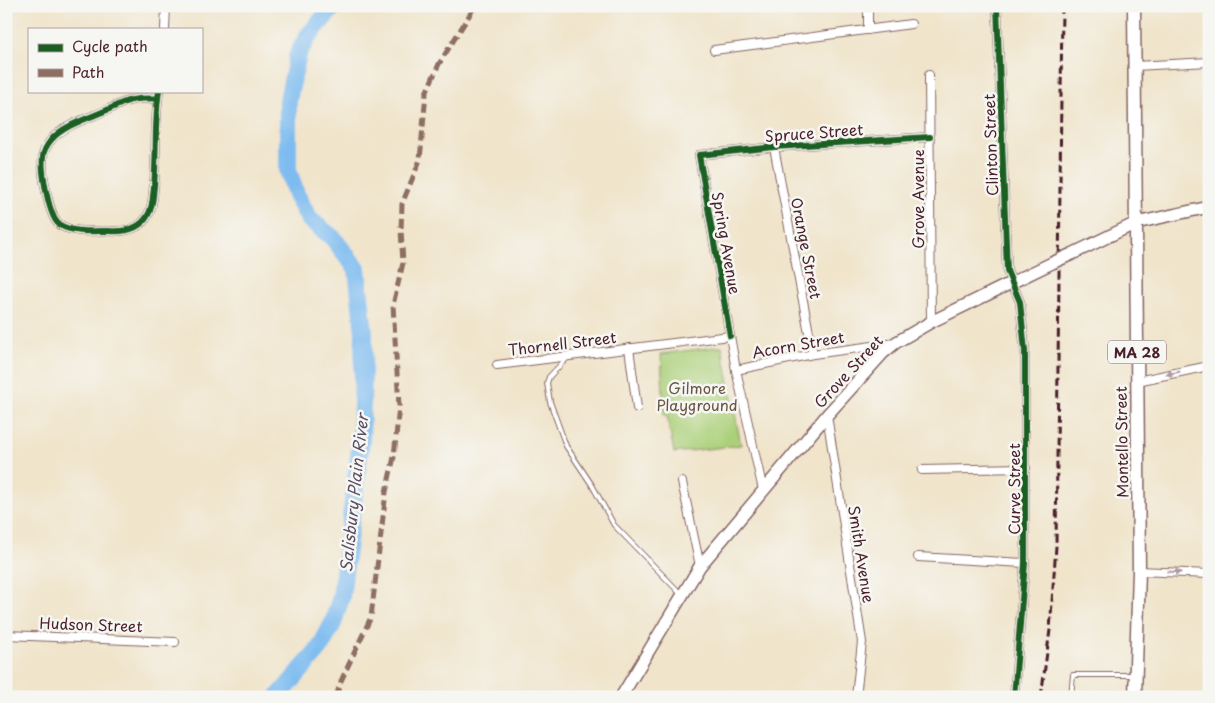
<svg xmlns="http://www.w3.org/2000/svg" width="1215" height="703" viewBox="0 0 1215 703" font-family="'Playpen Sans',sans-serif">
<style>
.green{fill:#acd07a;stroke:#7b7852}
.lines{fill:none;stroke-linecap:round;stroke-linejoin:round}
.river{stroke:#7dbbf0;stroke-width:18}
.service-casing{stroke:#846463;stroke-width:6}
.minor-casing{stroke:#846463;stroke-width:10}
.secondary-casing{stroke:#846463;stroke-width:14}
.primary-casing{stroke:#846463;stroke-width:15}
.service{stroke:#fff;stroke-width:4}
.minor{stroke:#fff;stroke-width:8}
.secondary{stroke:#fff;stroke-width:11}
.primary{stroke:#fff;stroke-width:12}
.rail{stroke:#4a1f2b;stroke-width:3;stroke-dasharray:8 4;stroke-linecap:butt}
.secondary-bridge-casing{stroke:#846463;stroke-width:14;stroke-linecap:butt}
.secondary-bridge{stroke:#fff;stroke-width:11}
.quiet{stroke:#8d6e63;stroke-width:5;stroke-dasharray:10 5;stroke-linecap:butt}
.cycleway-casing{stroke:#f6f6f2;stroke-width:9}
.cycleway{stroke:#1b5e20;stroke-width:6}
.oneway{fill:#ae9aa0}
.labels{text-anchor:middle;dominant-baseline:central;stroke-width:5;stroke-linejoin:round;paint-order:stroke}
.shield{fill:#f6f6f2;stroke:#7e6067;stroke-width:1}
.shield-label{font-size:14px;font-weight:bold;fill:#4a1f2b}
.street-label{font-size:15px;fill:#4a1f2b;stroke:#f6f6f2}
.park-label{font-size:15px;fill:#675443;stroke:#f6f6f2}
.water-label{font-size:16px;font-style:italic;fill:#594e66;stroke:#f6f6f2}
</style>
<rect width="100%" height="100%" fill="#f6f6f2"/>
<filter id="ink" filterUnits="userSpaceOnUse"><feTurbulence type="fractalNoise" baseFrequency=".02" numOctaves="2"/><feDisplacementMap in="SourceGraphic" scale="10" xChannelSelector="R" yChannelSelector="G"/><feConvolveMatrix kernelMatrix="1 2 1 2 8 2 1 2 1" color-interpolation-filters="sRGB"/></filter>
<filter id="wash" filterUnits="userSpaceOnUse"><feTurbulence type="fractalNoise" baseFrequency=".0096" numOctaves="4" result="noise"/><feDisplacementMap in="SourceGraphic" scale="20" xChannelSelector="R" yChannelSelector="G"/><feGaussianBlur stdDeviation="1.12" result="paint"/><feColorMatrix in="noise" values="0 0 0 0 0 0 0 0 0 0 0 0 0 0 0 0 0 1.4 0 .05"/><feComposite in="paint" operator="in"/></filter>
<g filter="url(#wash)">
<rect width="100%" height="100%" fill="#f0e4ca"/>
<!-- green -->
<path class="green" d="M722,346L741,445L674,453L667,416H664L661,354Z"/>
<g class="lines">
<!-- river -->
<path class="river" d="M278,697L320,648L333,623L341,597L361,440L364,333L357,269L333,238L309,219L296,194L288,170V100L298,54L308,36L334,6"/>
</g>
</g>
<g filter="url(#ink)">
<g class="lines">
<!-- service casing -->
<g class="service-casing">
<g id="service">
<path d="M567,358L549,377L547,383L550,402L566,446L592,485L614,525L681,594"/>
<path d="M1071,697L1073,675H1134"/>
</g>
</g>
<!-- minor casing -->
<g class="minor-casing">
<g id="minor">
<path d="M868,6V30"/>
<path d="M997,6L1007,271L1020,302L1025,351V563L1014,697"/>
<path d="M165,29L166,6"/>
<path d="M714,50L911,24"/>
<path d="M1135,66L1209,62"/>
<path d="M929,75L931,322"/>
<path d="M158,98C148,99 136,98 128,101C121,103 114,107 107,110C89,118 64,125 51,140C47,145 43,151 43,157C41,170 49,219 60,225C73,233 94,231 109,231C124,232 140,230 148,215C153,207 153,195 154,186C157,155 154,122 159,91"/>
<path d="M774,147L813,354"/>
<path d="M730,336L699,155L774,147L930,137"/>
<path d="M629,348L637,408"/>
<path d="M497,365L730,336L736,370L763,490"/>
<path d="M736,370L813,354L895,343"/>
<path d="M1137,381L1209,366"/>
<path d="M827,415L862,642L856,697"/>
<path d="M922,470L1026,468"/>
<path d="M682,482L700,566"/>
<path d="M918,557L1025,563"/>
<path d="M1139,571L1209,574"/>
<path d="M6,635L175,642"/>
</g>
</g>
<!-- secondary casing -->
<g class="secondary-casing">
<g id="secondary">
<path d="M1072,254L1136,223L1209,207"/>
<path d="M621,697L700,566L827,415L883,353L895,343L931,322L1052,263"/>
</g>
</g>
<!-- primary casing -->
<g class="primary-casing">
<path id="primary" d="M1134,6L1139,571L1135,697"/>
</g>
<!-- service -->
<use href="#service" class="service"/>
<!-- minor -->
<use href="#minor" class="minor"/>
<!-- secondary -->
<use href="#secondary" class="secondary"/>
<!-- primary -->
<use href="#primary" class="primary"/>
<!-- rail -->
<path class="rail" d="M1041,697L1050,630L1056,546L1062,6"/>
<!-- secondary-bridge casing -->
<g class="secondary-bridge-casing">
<path id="secondary-bridge" d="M1052,263L1072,254"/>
</g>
<!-- secondary-bridge -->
<use href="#secondary-bridge" class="secondary-bridge"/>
<!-- quiet -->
<path class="quiet" d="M336,697L341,681L371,617L386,492L394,457L399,406L393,305L403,263L401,230L402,204L420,160L426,93L439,64L475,6"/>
<!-- cycleway casing -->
<g class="cycleway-casing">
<g id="cycleway">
<path d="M997,6L1007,271L1020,302L1025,351V563L1014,697"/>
<path d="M158,98C148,99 136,98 128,101C121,103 114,107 107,110C89,118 64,125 51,140C47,145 43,151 43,157C41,170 49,219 60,225C73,233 94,231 109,231C124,232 140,230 148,215C153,207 153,195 154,186C157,155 154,122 159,91"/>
<path d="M730,336L699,155L774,147L930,137"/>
</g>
</g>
<!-- cycleway -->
<use href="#cycleway" class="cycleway"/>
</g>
<!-- one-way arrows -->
<defs><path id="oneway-solid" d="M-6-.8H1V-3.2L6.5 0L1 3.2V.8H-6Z" transform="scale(1.25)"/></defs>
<g class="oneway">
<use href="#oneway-solid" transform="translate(1173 373) rotate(168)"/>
<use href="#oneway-solid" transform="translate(1174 572) rotate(3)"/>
</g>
</g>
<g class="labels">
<!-- shield labels -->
<rect class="shield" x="1108" y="340.5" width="58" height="23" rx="4"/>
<g class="shield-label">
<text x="1137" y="352">MA 28</text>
</g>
<!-- street labels -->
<g class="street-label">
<text transform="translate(814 132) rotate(-4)">Spruce Street</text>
<text transform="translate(990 145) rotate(-92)">Clinton Street</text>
<text transform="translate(917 199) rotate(-90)">Grove Avenue</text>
<text transform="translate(727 243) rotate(80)">Spring Avenue</text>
<text transform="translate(807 248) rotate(79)">Orange Street</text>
<text transform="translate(562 343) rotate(-7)">Thornell Street</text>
<text transform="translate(798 344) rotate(-10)">Acorn Street</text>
<text transform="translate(848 371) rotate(-47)">Grove Street</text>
<text transform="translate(1121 442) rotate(-91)">Montello Street</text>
<text transform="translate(1013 489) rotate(-90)">Curve Street</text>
<text transform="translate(862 554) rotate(81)">Smith Avenue</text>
<text transform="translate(91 624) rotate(2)">Hudson Street</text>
</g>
<!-- park labels -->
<g class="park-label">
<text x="697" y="387">Gilmore<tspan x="697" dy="17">Playground</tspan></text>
</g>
<!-- water labels -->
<g class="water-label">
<text transform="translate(353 493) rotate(-84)">Salisbury Plain River</text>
</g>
</g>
<!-- margin -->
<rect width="1215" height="703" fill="none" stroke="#f6f6f2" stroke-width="25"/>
<!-- legend -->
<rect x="28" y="28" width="175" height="65" fill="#f6f6f2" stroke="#b1a0a2"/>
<rect x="38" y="44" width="25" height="8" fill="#1b5e20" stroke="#b1a0a2"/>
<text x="72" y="52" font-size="15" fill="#4a1f2b">Cycle path</text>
<rect x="38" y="69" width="25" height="8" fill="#8d6e63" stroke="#b1a0a2"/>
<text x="72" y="78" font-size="15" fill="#4a1f2b">Path</text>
</svg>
